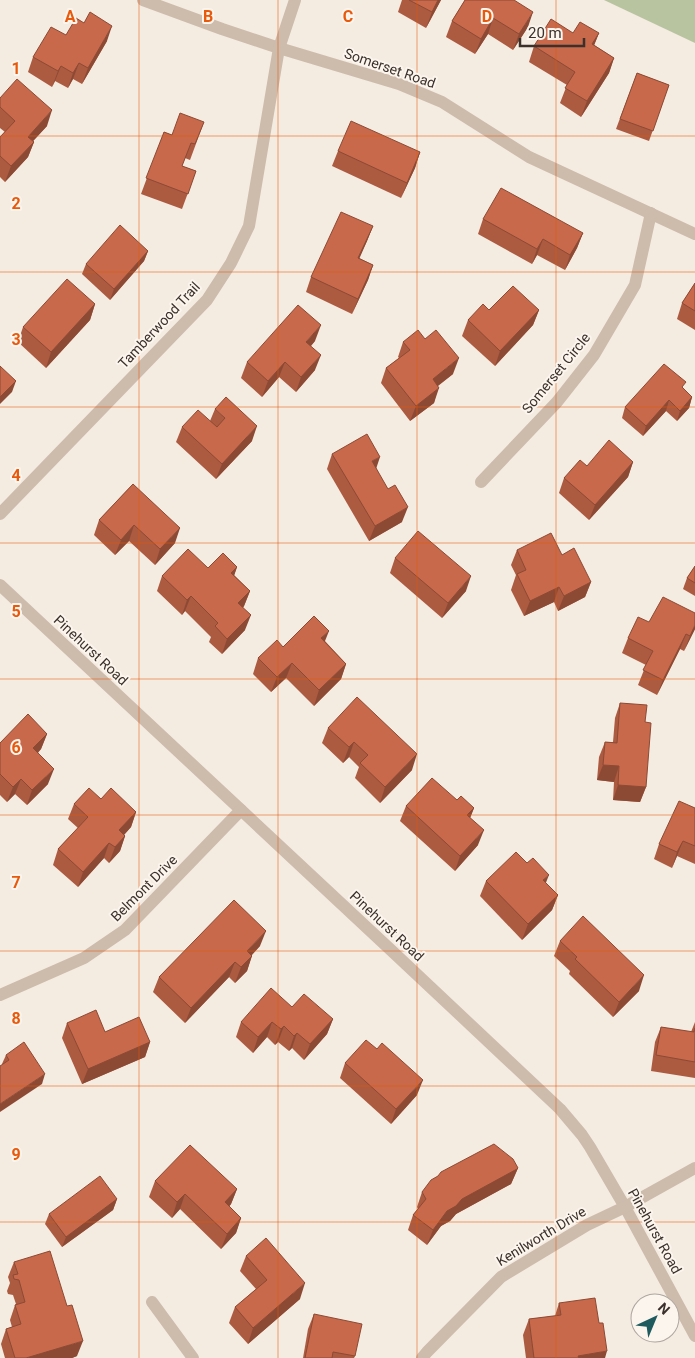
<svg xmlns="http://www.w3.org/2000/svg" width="695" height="1358" viewBox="0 0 695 1358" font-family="Roboto,sans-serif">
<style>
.green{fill:#b8c4a0}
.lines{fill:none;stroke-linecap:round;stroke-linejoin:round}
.minor{stroke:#cdbbac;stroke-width:12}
.wall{fill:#ac5a40}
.shaded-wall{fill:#8c4a34}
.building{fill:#c8694b;stroke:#8c4a34}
.grid{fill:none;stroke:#e8590c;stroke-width:1;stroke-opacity:0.55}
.labels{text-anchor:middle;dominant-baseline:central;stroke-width:4;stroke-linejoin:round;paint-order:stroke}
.street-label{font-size:14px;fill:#3b302b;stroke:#fbf5ee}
.grid-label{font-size:16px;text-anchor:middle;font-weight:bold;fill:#e8590c;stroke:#fbf5ee;stroke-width:4;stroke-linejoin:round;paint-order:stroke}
</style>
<rect width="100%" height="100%" fill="#f4ebe1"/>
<!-- green -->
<path class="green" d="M604,0H695V43Z"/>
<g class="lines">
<!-- minor -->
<g class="minor">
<path d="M143,0L222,29L279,48L399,84L442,102L529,157L695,234"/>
<path d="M481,482L557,402L594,355L635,285L651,213"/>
<path d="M0,514L207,300L231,263L249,226L279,48L295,0"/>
<path d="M0,585L393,952L560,1109L582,1135L590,1147L625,1207L695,1336"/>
<path d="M0,995L84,958L125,930L241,810"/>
<path d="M152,1302L193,1358"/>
<path d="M422,1358L427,1352L501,1277L587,1225L625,1207L695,1168"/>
</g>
</g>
<!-- wall -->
<g class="wall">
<path d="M402,0H441L426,28L398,12Z"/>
<path d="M465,0L528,27L513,50L488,34L475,54L446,37L452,21Z"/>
<path d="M573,33H599L594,45L614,58L609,73L581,117L560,103L567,85L529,62L534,46Z"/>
<path d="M66,35L107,41L82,84L73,79L68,88L55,81L52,87L28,72L33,57Z"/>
<path d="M637,73L669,85L649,141L616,129Z"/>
<path d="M0,98L47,126L33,141L34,142L28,157L5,182L0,177V137L5,132L0,128Z"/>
<path d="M204,122L190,160L185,158L182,166L196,171L182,209L141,194L164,132L172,135Z"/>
<path d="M338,151L420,152L415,168L401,198L332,166Z"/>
<path d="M483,219L583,233L577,248L565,270L537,255L532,264L478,234Z"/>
<path d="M373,226L367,241L359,258L373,265L368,280L352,314L306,292L311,277Z"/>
<path d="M148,251L144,261L110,300L82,274L86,264Z"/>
<path d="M695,283V330L677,319L682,303Z"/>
<path d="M95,304L90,320L46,368L18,342L23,327Z"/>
<path d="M489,310H539L533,325L495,366L462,336L468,320Z"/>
<path d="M315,341L311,346L315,370L296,392L279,377L262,397L241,378L247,362Z"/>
<path d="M403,342L453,374L438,386L434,403L410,421L381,383L386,368L399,358L398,357Z"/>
<path d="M683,389L692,397L689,408L677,421L666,411L643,436L622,418L625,407Z"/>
<path d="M215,409L252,441L216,479L176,442L182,427L210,421Z"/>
<path d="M332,454L376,468L402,522L369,541L327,469Z"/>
<path d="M633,462L628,477L589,520L559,493L564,478L587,466Z"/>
<path d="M133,484L175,543L155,565L129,541L115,555L94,535L99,520Z"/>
<path d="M517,550L562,555L591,582L585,597L558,611L554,602L524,616L511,590L516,575L511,565Z"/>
<path d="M395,558L466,591L442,618L390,573Z"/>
<path d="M695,566V596L683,589L687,578Z"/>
<path d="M237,567L234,575L250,591L244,606L243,608L245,630L222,654L209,642L211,637L185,611L182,615L157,591L162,576L208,568Z"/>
<path d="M649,622L695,629L684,651L680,649L657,695L638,685L646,665L622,653L628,638Z"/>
<path d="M325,641L346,664L341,679L314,706L286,678L271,692L253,674L258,658L283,647Z"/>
<path d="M620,703L645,722L646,787L640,802L613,800L614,782L597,780L599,757L605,742H613L615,718Z"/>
<path d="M328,728L412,770L380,803L355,778L359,767L349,757L343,763L322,743Z"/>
<path d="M47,734L41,749L38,753L48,784L27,805L15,794L7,802L0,795V743Z"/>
<path d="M101,799L136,812L131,827L124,835L125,836L120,851L109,863L104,858L78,887L53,865L58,849L78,828L68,819L74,804Z"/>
<path d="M457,800L474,808L470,818L478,845L455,871L400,821L406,806Z"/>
<path d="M695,808V864L677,856L672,868L654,859L659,844Z"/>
<path d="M486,881L546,883L558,895L552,910L522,940L480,896Z"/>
<path d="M560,941L639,991L613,1017L569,974L570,971L554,956Z"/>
<path d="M260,946L252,955L247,971L235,983L229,977L185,1023L153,992L159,977Z"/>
<path d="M292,1007L333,1019L327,1034L304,1060L292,1048L289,1051L278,1042L275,1045L267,1037L253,1053L236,1037L241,1022Z"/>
<path d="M695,1022V1078L651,1071L655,1042L661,1027L691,1032Z"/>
<path d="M67,1023L105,1032L150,1042L145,1057L82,1084L62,1038Z"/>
<path d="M6,1055L42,1084L2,1064Z"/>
<path d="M345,1063L417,1095L391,1124L340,1078Z"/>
<path d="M518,1168L511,1184L456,1214L450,1221L441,1226L427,1245L408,1230L413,1215L418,1209L417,1207L422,1192Z"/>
<path d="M155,1181L237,1189L231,1204L229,1207L241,1218L236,1233L221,1249L180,1209L172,1218L149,1197Z"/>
<path d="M117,1199L113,1210L62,1247L45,1224L49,1214Z"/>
<path d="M246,1256L300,1299L248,1344L229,1323L235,1307L256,1289L240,1271Z"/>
<path d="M14,1262L77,1356L72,1358H5L1,1344L6,1329L12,1327L10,1320L15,1305L16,1304L13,1295L8,1294L7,1291L10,1283L8,1277Z"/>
<path d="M559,1303L605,1358H526L523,1335L529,1319L555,1316Z"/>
<path d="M314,1314L355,1356L354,1358H303L308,1329Z"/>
</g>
<!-- shaded-wall -->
<g class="shaded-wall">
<path d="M438,0H441L426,28L432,12Z"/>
<path d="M533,12L528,27L513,50L519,34Z"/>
<path d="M493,18L488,34L475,54L481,39Z"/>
<path d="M112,26L107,41L82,84L88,68Z"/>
<path d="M599,33L593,48L592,44Z"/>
<path d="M614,58L609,73L581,117L587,101Z"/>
<path d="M79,63L73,79L68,88L73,73Z"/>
<path d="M61,66L55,81L52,87L58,71Z"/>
<path d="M52,110L47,126L23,152L28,137Z"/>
<path d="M34,142L28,157L5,182L11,166Z"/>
<path d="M420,152L415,168L401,198L407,183Z"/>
<path d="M373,226L367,241L353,273L358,258Z"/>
<path d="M583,233L577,248L565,270L570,255Z"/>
<path d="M543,239L537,255L532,264L537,249Z"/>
<path d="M148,251L144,261L110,300L114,289Z"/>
<path d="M373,265L368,280L352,314L358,299Z"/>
<path d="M95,304L90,320L46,368L51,352Z"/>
<path d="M539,310L533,325L495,366L500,351Z"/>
<path d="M321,325L315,341L301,357L306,342Z"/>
<path d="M321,355L315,370L296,392L301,377Z"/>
<path d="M459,358L453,374L427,394L433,379Z"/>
<path d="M285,362L279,377L262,397L268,381Z"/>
<path d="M16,381L12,392L0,404V397Z"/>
<path d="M439,388L434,403L410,421L416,406Z"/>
<path d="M692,397L689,408L677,421L680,411Z"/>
<path d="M669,400L666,411L643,436L646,426Z"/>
<path d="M257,426L252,441L216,479L222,464Z"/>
<path d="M380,457L375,472L372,461Z"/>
<path d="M633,462L628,477L589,520L595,505Z"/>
<path d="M408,507L402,522L369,541L375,526Z"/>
<path d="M134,525L129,541L115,555L121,540Z"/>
<path d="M180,528L175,543L155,565L160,549Z"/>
<path d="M237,567L232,582L231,573Z"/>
<path d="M471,576L466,591L442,618L448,603Z"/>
<path d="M591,582L585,597L558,611L564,596Z"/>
<path d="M559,587L554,602L524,616L530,601Z"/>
<path d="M250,591L244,606L233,618L238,603Z"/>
<path d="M191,596L185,611L182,615L187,600Z"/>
<path d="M251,615L245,630L222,654L227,639Z"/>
<path d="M695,625V629L684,651L690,636Z"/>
<path d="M329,631L323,646L321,638Z"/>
<path d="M686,634L680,649L657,695L663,680Z"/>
<path d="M292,663L286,678L271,692L277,677Z"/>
<path d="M346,664L341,679L314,706L319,690Z"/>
<path d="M47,734L41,749L27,763L33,748Z"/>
<path d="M354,742L349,757L343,763L349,747Z"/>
<path d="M417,754L412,770L380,803L385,787Z"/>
<path d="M603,765L619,766L614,782L597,780Z"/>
<path d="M54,769L48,784L27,805L32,790Z"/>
<path d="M21,779L15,794L7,802L13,787Z"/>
<path d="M618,785L646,787L640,802L613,800Z"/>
<path d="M474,808L468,823L467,815Z"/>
<path d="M136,812L131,827L114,846L119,830Z"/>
<path d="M484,830L478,845L455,871L460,856Z"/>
<path d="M125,836L120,851L109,863L115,847Z"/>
<path d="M683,841L677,856L672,868L677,852Z"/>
<path d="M109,843L104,858L78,887L83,872Z"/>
<path d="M549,875L543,890V880Z"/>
<path d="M558,895L552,910L522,940L528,924Z"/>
<path d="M266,931L260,946L241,966L247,951Z"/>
<path d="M252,956L247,971L235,983L241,967Z"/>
<path d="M235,962L229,977L185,1023L191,1008Z"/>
<path d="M644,975L639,991L613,1017L619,1002Z"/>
<path d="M333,1019L327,1034L304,1060L310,1044Z"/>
<path d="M272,1022L267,1037L253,1053L258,1037Z"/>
<path d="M284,1026L278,1042L275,1045L281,1029Z"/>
<path d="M297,1033L292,1048L289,1051L294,1036Z"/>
<path d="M150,1042L145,1057L82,1084L88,1069Z"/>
<path d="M45,1074L42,1084L0,1112V1104Z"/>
<path d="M423,1080L417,1095L391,1124L396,1109Z"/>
<path d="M518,1168L511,1184L456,1214L450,1221L441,1226L427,1245L433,1230L447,1211L462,1199Z"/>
<path d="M237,1189L231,1204L219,1217L225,1202Z"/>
<path d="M185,1194L180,1209L172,1218L177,1202Z"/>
<path d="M117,1199L113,1210L62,1247L66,1237Z"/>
<path d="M241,1218L236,1233L221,1249L227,1234Z"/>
<path d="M305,1283L300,1299L248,1344L253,1328Z"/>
<path d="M83,1341L77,1356L72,1358H26Z"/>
<path d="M607,1351L605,1358H578V1356Z"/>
</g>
<!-- building -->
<g class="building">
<path d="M409,0H438L432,12Z"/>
<path d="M465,0H514L533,12L519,34L493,18L481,39L452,21Z"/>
<path d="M90,12L112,26L88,68L79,63L73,73L61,66L58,71L33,57L51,27L66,35L76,18L84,23Z"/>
<path d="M551,19L573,33L580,22L599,33L592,44L614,58L587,101L565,88L575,72L534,46Z"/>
<path d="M637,73L669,85L653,131L620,119Z"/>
<path d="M17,79L52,110L28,137L34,142L11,166L0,156V137L15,121L0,107V98Z"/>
<path d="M180,113L204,122L195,144L191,143L182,166L196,171L188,194L146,178L164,132L172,135Z"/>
<path d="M351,121L420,152L407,183L338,151Z"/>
<path d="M501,188L583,233L570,255L543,239L537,249L483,219Z"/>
<path d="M341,212L373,226L358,258L373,265L358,299L311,277Z"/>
<path d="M120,225L148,251L114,289L86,264Z"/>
<path d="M67,279L95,304L51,352L23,327Z"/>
<path d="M695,283V311L682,303Z"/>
<path d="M513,286L539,310L500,351L468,320L483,304L489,310Z"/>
<path d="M298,305L321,325L306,342L321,355L301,377L285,362L268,381L247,362Z"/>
<path d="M418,330L425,339L436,330L459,358L433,379L439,388L416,406L386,368L410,350L403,342Z"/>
<path d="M664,364L686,382L682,387L692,397L680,411L669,400L646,426L625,407Z"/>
<path d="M0,366L16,381L0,397Z"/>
<path d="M226,397L257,426L222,464L182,427L198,410L217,427L225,418L215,409Z"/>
<path d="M367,434L380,457L372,461L388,489L395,485L408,507L375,526L332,454Z"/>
<path d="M609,440L633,462L595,505L564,478L580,460L587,466Z"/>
<path d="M133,484L180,528L160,549L134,525L121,540L99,520Z"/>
<path d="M418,531L471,576L448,603L395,558Z"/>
<path d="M551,533L562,555L574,548L591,582L564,596L559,587L530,601L517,574L526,570L517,550Z"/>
<path d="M188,549L208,568L223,553L237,567L231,573L250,591L238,603L251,615L227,639L215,626L218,623L191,596L187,600L162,576Z"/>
<path d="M695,566V583L687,578Z"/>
<path d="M663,597L695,613V625L690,636L686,634L663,680L643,670L653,651L628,638L638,617L649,622Z"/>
<path d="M314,616L329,631L321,638L346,664L319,690L292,663L277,677L258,658L277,640L283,647Z"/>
<path d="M357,697L417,754L385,787L360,763L368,755L354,742L349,747L328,728Z"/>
<path d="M620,703L647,705L645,722L651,723L646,787L618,785L619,766L603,765L605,742L617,743Z"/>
<path d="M28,714L47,734L33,748L54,769L32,790L21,779L13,787L0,774V743Z"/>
<path d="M432,778L457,800L461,796L474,808L467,815L484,830L460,856L406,806Z"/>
<path d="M89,788L101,799L111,788L136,812L119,830L125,836L115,847L109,843L83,872L58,849L88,817L74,804Z"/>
<path d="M679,801L695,808V846L683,841L677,852L659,844Z"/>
<path d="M516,852L527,863L533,858L549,875L543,880L558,895L528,924L486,881Z"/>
<path d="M234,900L266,931L247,951L252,956L241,967L235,962L191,1008L159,977Z"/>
<path d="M583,916L644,975L619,1002L575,959L577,957L560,941Z"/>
<path d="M271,988L292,1007L304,994L333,1019L310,1044L297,1033L294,1036L284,1026L281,1029L272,1022L258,1037L241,1022Z"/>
<path d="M96,1010L105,1032L139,1017L150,1042L88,1069L67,1023Z"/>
<path d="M661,1027L694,1032L695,1028V1062L656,1055Z"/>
<path d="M366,1040L377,1049L382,1043L423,1080L396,1109L345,1063Z"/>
<path d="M24,1042L45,1074L0,1104V1066L9,1060L6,1055Z"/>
<path d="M494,1144L513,1159L518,1168L517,1169L462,1199L456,1206L447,1211L433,1230L413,1215L426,1199L422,1192L431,1180L438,1176L441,1172Z"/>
<path d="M190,1145L237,1189L225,1202L241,1218L227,1234L185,1194L177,1202L155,1181Z"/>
<path d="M100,1176L117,1199L66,1237L49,1214Z"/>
<path d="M266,1238L305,1283L253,1328L235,1307L267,1280L246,1256Z"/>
<path d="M50,1251L67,1306L72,1305L83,1341L26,1358H15L6,1329L21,1324L15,1305L25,1302L19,1280L14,1279L13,1275L18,1274L14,1262Z"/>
<path d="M595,1298L599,1323H603L607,1351L578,1356L579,1358H534L529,1319L561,1315L559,1303Z"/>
<path d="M314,1314L362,1324L355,1356L333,1352L332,1358H305Z"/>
</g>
<!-- grid -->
<path class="grid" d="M139,0V1358M278,0V1358M417,0V1358M556,0V1358M0,136H695M0,272H695M0,407H695M0,543H695M0,679H695M0,815H695M0,951H695M0,1086H695M0,1222H695"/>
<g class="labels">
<!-- street labels -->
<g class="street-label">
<text transform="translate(390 68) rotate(19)">Somerset Road</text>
<text transform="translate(159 325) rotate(-47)">Tamberwood Trail</text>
<text transform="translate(556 373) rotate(-51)">Somerset Circle</text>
<text transform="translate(91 650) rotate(43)">Pinehurst Road</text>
<text transform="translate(144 888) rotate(-45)">Belmont Drive</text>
<text transform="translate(387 926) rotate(43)">Pinehurst Road</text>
<text transform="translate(655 1231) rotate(61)">Pinehurst Road</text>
<text transform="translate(541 1236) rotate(-31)">Kenilworth Drive</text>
</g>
</g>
<g class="grid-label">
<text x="70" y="22">A</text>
<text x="208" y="22">B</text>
<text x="348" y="22">C</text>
<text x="487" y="22">D</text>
<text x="16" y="74">1</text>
<text x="16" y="209">2</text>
<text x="16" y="345">3</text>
<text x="16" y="481">4</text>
<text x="16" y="617">5</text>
<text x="16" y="753">6</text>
<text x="16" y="888">7</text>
<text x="16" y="1024">8</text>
<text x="16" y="1160">9</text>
</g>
<!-- north arrow -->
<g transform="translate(655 1318) rotate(44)"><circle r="24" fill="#fbf5ee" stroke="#aea6a0"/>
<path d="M0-4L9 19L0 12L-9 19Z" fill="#1f5a5e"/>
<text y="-8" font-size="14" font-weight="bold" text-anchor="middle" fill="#3b302b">N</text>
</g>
<!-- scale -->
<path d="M520 38v8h64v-8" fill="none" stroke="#3b302b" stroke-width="2.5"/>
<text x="528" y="38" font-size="15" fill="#3b302b" stroke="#fbf5ee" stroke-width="4" paint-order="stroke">20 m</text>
</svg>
